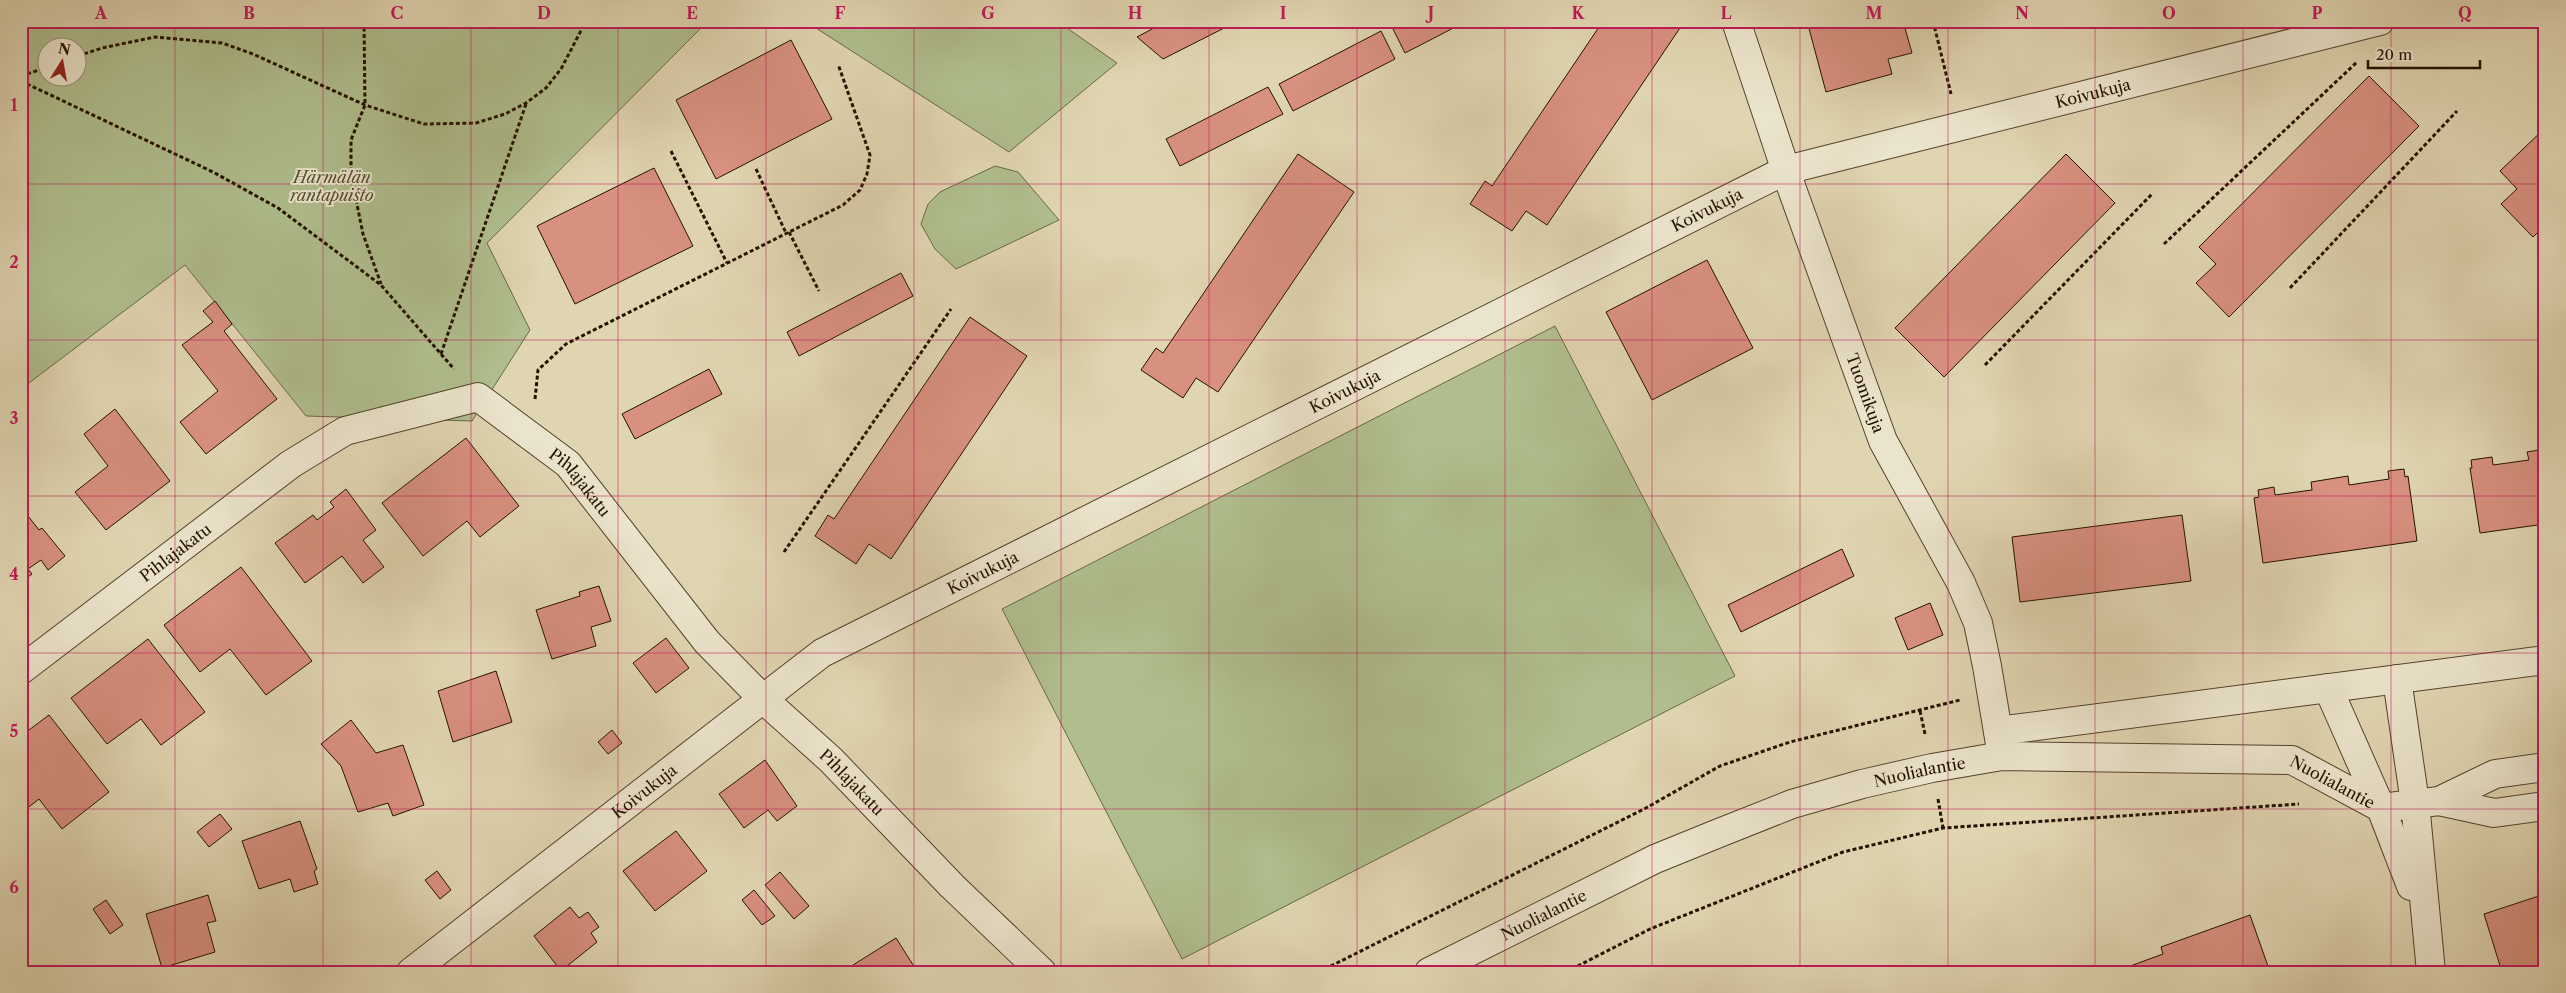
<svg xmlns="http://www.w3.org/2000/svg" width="2566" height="993" viewBox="0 0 2566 993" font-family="'Libre Caslon Text',serif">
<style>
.green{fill:#b0be8d;stroke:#6a6846;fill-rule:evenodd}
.building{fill:#d8907f;stroke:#241100}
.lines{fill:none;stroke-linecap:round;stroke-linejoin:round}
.minor-casing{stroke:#53422c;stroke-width:30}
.path{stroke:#241100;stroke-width:3;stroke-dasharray:4 2.5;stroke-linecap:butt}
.minor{stroke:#ebe4cc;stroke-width:28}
.grid{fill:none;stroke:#c2185b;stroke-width:1;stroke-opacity:0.55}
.labels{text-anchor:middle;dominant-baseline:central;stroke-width:4;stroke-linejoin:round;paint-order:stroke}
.street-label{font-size:16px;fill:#241100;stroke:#ebe4cc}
.park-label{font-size:16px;font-style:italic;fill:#554e31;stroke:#ebe4cc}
.neatline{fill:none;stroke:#c2185b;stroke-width:2}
.grid-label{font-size:16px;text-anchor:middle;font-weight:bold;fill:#c2185b}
</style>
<rect width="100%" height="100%" fill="#e0d5b1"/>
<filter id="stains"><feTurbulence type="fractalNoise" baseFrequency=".004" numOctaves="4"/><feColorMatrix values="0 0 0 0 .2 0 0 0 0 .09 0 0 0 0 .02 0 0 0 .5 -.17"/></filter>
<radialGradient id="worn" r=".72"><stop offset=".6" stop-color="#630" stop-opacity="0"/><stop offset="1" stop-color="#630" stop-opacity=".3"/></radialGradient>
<!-- green -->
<g class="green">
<path d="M21,21H708L487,243L530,330L472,421L306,416L185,265L21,389ZM48,48H78V78H48Z"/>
<path d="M805,21H1057L1117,63L1009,152Z"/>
<path d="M995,166L1018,172L1059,220L956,269L935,249L921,224L928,204L940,192Z"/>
<path d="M1555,326L1735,676L1182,959L1002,609Z"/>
</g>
<!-- building -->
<g class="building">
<path d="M1167,21H1238L1163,59L1137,37Z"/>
<path d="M1399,21H1467L1405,53L1391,25Z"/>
<path d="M1603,21H1675L1682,25L1547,225L1526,211L1512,231L1470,204L1485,181L1492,186Z"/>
<path d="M1807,21H1903L1912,53L1888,59L1892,74L1826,92Z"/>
<path d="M1381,31L1395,59L1293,111L1279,84Z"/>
<path d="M791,40L832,119L716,179L676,100Z"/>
<path d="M2369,76L2419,126L2229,317L2196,283L2216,264L2199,247Z"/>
<path d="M1268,87L1283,114L1180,166L1166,139Z"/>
<path d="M2545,128V225L2533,237L2501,204L2517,189L2500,171Z"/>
<path d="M1298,154L1354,192L1218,392L1196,378L1183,398L1141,370L1156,348L1163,353Z"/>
<path d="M2066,154L2115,203L1944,377L1895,328Z"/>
<path d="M654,168L693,246L575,304L537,226Z"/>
<path d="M1707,260L1753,348L1652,400L1606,312Z"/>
<path d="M901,273L913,296L799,356L787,332Z"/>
<path d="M215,301L232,324L224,331L277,399L206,454L180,422L218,391L182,345L213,322L203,311Z"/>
<path d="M970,317L1027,356L891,559L869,544L856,564L815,536L828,515L834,519Z"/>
<path d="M709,369L722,394L635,439L622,414Z"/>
<path d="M115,409L170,481L106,530L75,492L108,466L84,434Z"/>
<path d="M466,438L519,506L480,537L467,521L423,556L382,503Z"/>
<path d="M2545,449V524L2480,533L2470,468H2472L2471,460L2492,457L2493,465L2529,460L2527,452Z"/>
<path d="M2404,469L2405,477L2408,476L2417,541L2263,563L2254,498L2259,497L2258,490L2274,487L2275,495L2312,490L2311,482L2348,476L2349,485L2389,479L2388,471Z"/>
<path d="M346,489L376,530L363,540L384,567L363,583L342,556L305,583L275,543L313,515L317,520L334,507L330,502Z"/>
<path d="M21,507L39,530L42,528L65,556L48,570L41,560L28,569L32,574L21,582Z"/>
<path d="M2182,515L2191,581L2020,602L2012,537Z"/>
<path d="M1842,549L1854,576L1741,632L1728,605Z"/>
<path d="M241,567L312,661L266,695L230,649L200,672L164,625Z"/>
<path d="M599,586L611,621L591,627L596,646L552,659L536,610L580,596L579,592Z"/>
<path d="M1930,603L1943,635L1908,650L1895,618Z"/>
<path d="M666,638L689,668L656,693L633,663Z"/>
<path d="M148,639L205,712L161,745L141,719L107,744L71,698Z"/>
<path d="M496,671L512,722L453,742L438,691Z"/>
<path d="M49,715L109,792L62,829L39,799L21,813V736Z"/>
<path d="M351,720L376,753L403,745L424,805L393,816L388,803L358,812L341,766L321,744Z"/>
<path d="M612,730L622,743L608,754L598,742Z"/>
<path d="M765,760L797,806L777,821L768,810L744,828L719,794Z"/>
<path d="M220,814L232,829L209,847L197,832Z"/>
<path d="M300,821L317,869L314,871L318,884L294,892L290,879L259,889L242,841Z"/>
<path d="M676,831L707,871L655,911L623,871Z"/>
<path d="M437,871L451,890L440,899L425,880Z"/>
<path d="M780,872L809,906L794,919L765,885Z"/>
<path d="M754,890L775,916L762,925L742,900Z"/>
<path d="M2545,894V965L2523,972H2502L2484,914Z"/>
<path d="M208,895L216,921L207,923L215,952L162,968L146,914Z"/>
<path d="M106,900L123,925L110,934L93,909Z"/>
<path d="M570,907L579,918L588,912L599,927L591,933L597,942L561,971L534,936Z"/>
<path d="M2250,915L2270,972H2114L2163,954L2161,947Z"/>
<path d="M896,938L915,968L909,972H857L853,965Z"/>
</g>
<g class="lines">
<!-- minor casing -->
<g class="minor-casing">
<g id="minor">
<path id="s1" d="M1736,21L1792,189L1883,441L1961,583L1978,623L1987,666L2002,756"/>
<path id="s2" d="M21,670L291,464L345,431L478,397L568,464L707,642L763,699L831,760L952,886L1042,972"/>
<path d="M2397,679L2415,803L2431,972"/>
<path d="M2328,688L2381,808L2411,886"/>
<path d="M1998,731L2545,660"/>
<path d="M2439,801L2494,813L2545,806"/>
<path id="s3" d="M411,972L822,653L1786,170L2380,21"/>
<path id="s4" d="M1429,972L1655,859L1719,833L1792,804L1862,784L1932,768L2002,756L2292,760L2381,808L2439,801L2495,774L2545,767"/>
</g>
</g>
<!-- path -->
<g class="path">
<path d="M364,21L365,105L351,140V175L363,234L381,284"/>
<path d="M1933,21L1951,94"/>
<path d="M78,56L102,48L155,37L222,43L253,54L365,105L424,124L476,123L505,114L526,103L546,88L561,69L586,21"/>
<path d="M21,76L48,67"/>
<path d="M21,81L213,172L278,208L381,285L454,369"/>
<path d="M671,151L727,263"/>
<path d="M756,169L786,233"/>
<path d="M789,232L819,291"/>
<path d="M2164,244L2357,62"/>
<path d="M2290,288L2457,111"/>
<path d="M441,354L526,104"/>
<path d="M1985,365L2152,194"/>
<path d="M535,399L538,370L566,344L843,205L860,190L867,174L870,155L838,64"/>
<path d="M784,552L951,309"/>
<path d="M1920,711L1925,734"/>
<path d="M1938,799L1943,828"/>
<path d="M1319,972L1646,808L1720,766L1790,742L1960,700"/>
<path d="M1566,972L1650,929L1843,852L1943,828L2299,804"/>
</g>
<!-- minor -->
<use href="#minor" class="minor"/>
</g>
<!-- grid -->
<path class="grid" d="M175,21V972M323,21V972M471,21V972M618,21V972M766,21V972M914,21V972M1061,21V972M1209,21V972M1357,21V972M1505,21V972M1652,21V972M1800,21V972M1948,21V972M2095,21V972M2243,21V972M2391,21V972M21,184H2545M21,340H2545M21,496H2545M21,653H2545M21,809H2545"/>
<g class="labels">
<!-- street labels -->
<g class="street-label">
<text stroke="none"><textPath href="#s3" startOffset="1915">Koivukuja</textPath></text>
<text stroke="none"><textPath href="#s3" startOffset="1510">Koivukuja</textPath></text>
<text stroke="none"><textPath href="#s3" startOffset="1105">Koivukuja</textPath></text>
<text stroke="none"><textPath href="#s1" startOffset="394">Tuomikuja</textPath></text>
<text stroke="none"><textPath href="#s2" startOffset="674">Pihlajakatu</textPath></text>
<text stroke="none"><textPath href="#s2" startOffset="194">Pihlajakatu</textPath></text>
<text stroke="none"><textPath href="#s3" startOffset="700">Koivukuja</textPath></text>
<text stroke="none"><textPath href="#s4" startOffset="532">Nuolialantie</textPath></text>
<text stroke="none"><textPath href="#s2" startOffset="1080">Pihlajakatu</textPath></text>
<text stroke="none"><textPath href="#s4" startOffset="952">Nuolialantie</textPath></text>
<text stroke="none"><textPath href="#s3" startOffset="295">Koivukuja</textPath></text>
<text stroke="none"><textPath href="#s4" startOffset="128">Nuolialantie</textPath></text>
</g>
<!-- park labels -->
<g class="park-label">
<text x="332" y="177">Härmälän<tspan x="332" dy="18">rantapuisto</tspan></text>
</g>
</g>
<!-- margin -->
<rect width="2566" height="993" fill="none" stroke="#e0d5b1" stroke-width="55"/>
<!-- north arrow -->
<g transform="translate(62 62) rotate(11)"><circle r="24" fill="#ebe4cc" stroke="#9b907a"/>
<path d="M0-4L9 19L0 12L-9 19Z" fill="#8f2418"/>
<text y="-8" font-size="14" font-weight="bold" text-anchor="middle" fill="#241100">N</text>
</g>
<!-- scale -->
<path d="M2368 60v8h112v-8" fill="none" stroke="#241100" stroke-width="2.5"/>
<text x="2376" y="60" font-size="15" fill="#241100" stroke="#ebe4cc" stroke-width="4" paint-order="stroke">20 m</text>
<rect x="28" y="28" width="2510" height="938" class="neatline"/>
<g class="grid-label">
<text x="101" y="19">A</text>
<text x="249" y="19">B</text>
<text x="397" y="19">C</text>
<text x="544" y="19">D</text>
<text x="692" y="19">E</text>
<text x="840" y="19">F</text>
<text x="988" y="19">G</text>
<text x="1135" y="19">H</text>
<text x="1283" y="19">I</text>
<text x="1431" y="19">J</text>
<text x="1578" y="19">K</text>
<text x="1726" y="19">L</text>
<text x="1874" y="19">M</text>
<text x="2022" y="19">N</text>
<text x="2169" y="19">O</text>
<text x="2317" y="19">P</text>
<text x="2465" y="19">Q</text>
<text x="14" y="111">1</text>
<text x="14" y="268">2</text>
<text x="14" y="424">3</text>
<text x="14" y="580">4</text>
<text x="14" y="737">5</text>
<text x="14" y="893">6</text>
</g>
<rect width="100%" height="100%" filter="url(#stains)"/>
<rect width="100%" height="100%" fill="url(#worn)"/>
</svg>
